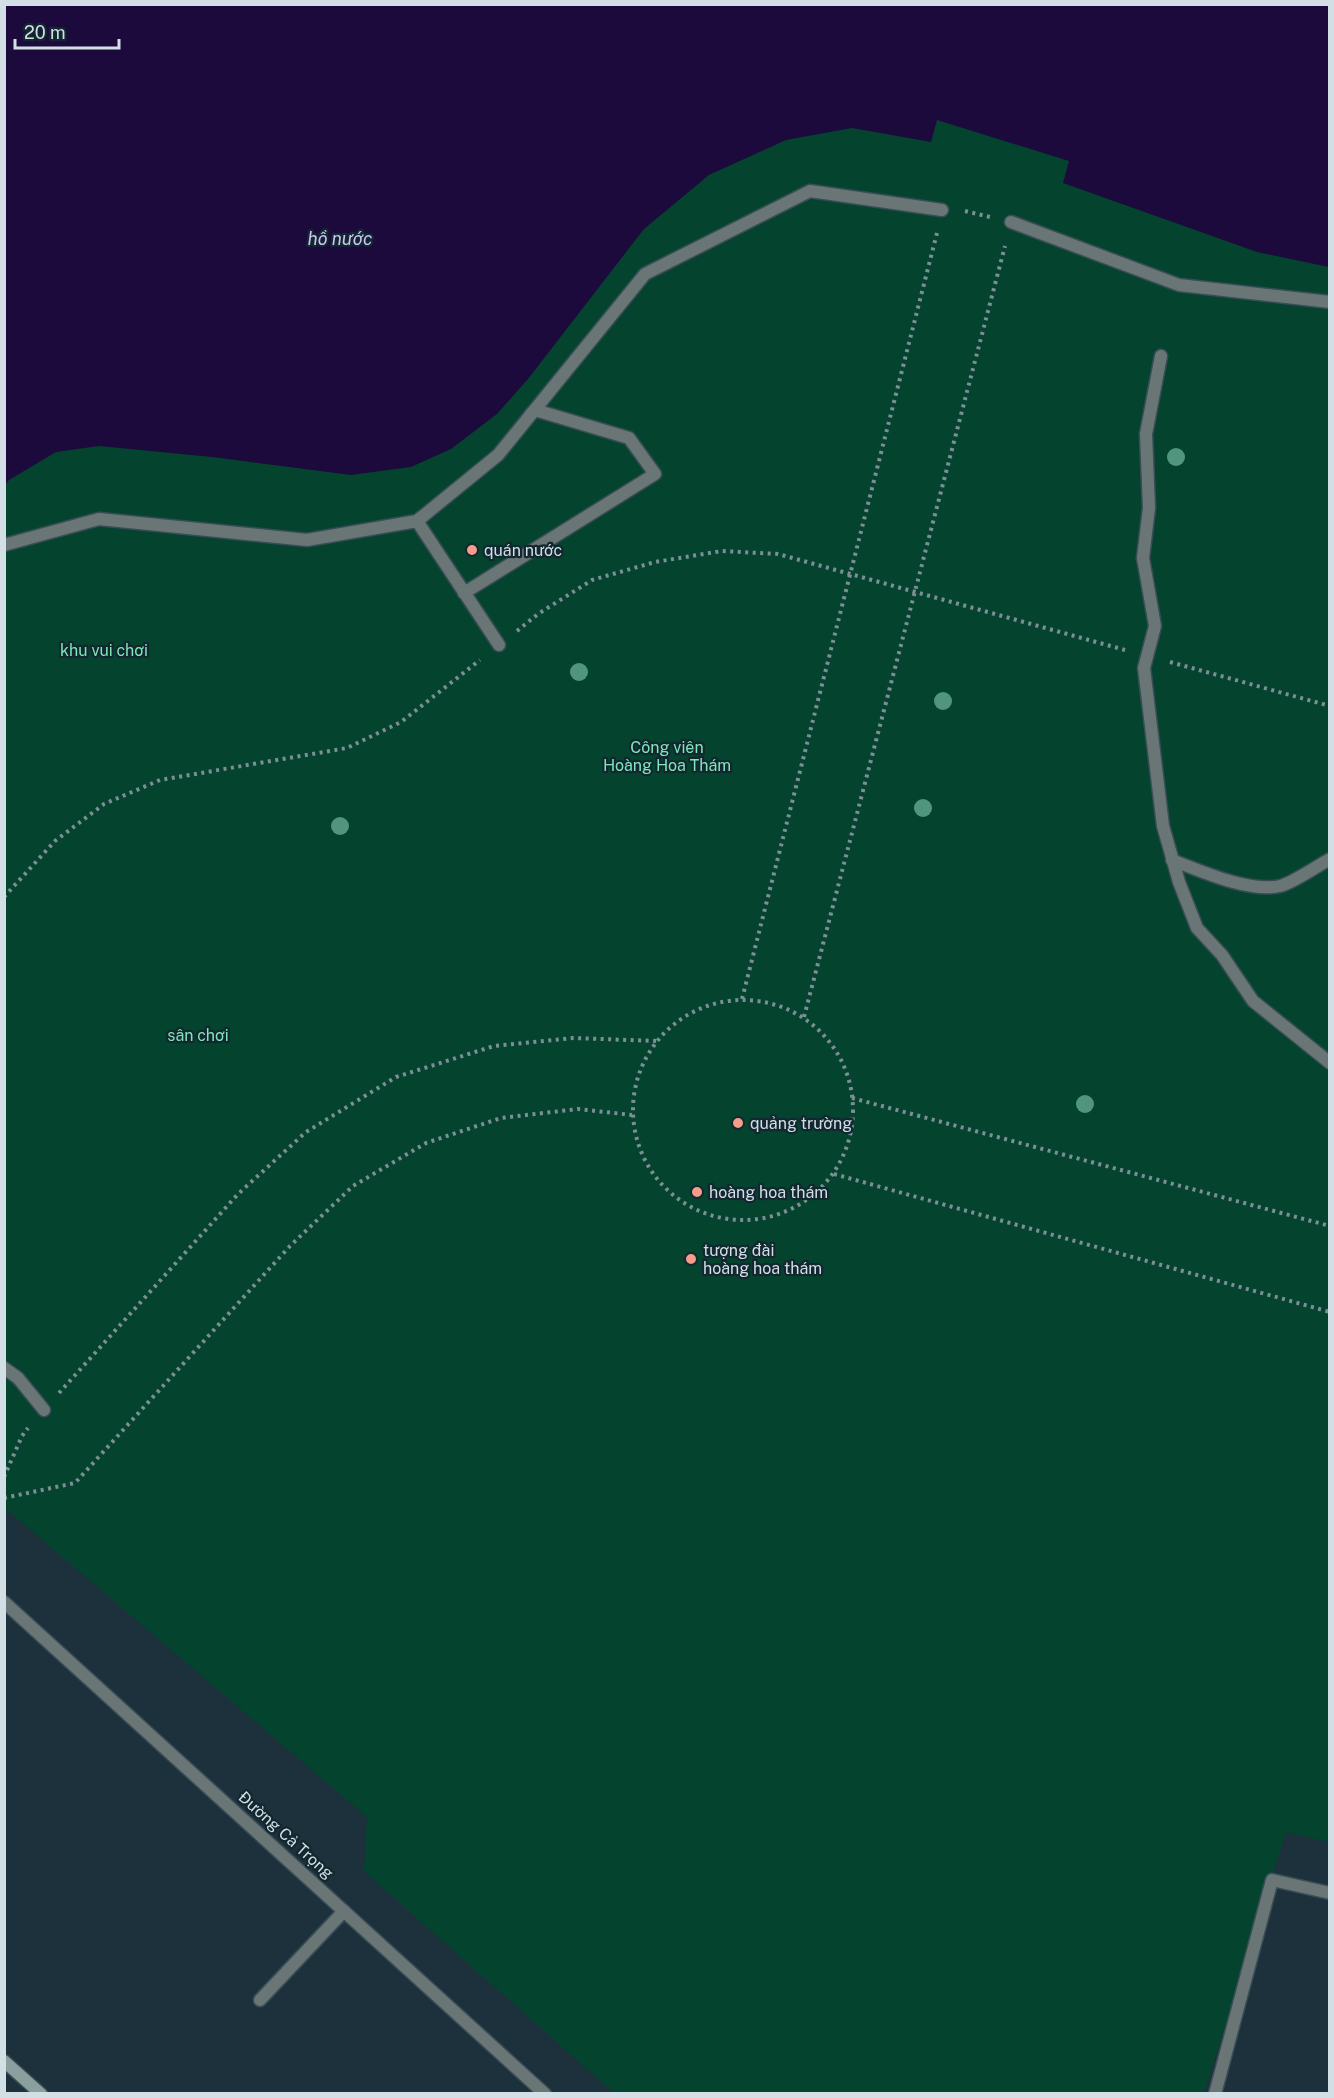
<svg xmlns="http://www.w3.org/2000/svg" width="1334" height="2098" viewBox="0 0 1334 2098" font-family="'Public Sans',sans-serif">
<style>
.green{fill:#04442e}
.water{fill:#1c0a3c}
.lines{fill:none;stroke-linecap:round;stroke-linejoin:round}
.lane-casing{stroke:#394d56;stroke-width:15}
.street-casing{stroke:#394d56;stroke-width:15}
.secondary-casing{stroke:#394d56;stroke-width:15}
.path{stroke:#7d8e96;stroke-width:4;stroke-dasharray:3 4.5;stroke-linecap:butt}
.lane{stroke:#6a7676;stroke-width:12}
.street{stroke:#6a7676;stroke-width:12}
.secondary{stroke:#8b9f9e;stroke-width:12}
.tree{fill:#52957f}
.poi-dot{fill:#f49d8b;stroke:#122730;stroke-width:2}
.labels{text-anchor:middle;dominant-baseline:central;stroke-width:4.5;stroke-linejoin:round;paint-order:stroke}
.poi-label{font-size:16px;fill:#d2dfe5;stroke:#122730;text-anchor:start}
.park-label{font-size:16px;fill:#7fe7b7;stroke:#122730}
.street-label{font-size:16px;fill:#d2dfe5;stroke:#122730}
.water-label{font-size:18px;font-style:italic;fill:#cec4f7;stroke:#122730}
</style>
<rect width="100%" height="100%" fill="#1c313b"/>
<!-- green -->
<path class="green" d="M5,5H1329V1842L1286,1832L1204,2093H614L364,1871L367,1817L5,1508Z"/>
<!-- water -->
<path class="water" d="M5,4L1329,5V267L1257,252L1063,183L1069,161L937,120L931,142L852,128L786,140L709,175L644,229L528,379L497,414L451,449L411,467L351,475L212,457L99,446L56,452L9,480L5,485Z"/>
<g class="lines">
<!-- lane casing -->
<g class="lane-casing">
<path id="lane" d="M260,2000L344,1911"/>
</g>
<!-- street casing -->
<g class="street-casing">
<g id="street">
<path d="M1011,222L1179,285L1330,302"/>
<path d="M1161,356L1146,434L1149,508L1143,558L1155,626L1144,668L1163,826L1179,882L1197,928L1222,955L1253,1001L1330,1063"/>
<path d="M422,517L417,521L499,645"/>
<path d="M4,545L99,519L307,540L417,521L498,455L645,274L810,191L942,210"/>
<path d="M464,593L655,474L629,438L535,410L531,414"/>
<path d="M1172,860C1201,871 1249,893 1280,886C1293,883 1317,866 1330,859"/>
<path d="M4,1368L18,1378L44,1410"/>
<path d="M4,1602L545,2094"/>
<path d="M1215,2094L1272,1880L1330,1893"/>
</g>
</g>
<!-- secondary casing -->
<g class="secondary-casing">
<path id="secondary" d="M4,2061L41,2094"/>
</g>
<!-- path -->
<g class="path">
<path d="M965,211L990,217"/>
<path d="M517,631L538,614L592,580L655,562L722,551L778,554L1125,650"/>
<path d="M1170,662L1330,706"/>
<path d="M4,897L55,841L104,804L160,780L347,748L401,722L480,660"/>
<path d="M742,999L937,233"/>
<circle cx="743" cy="1110" r="110"/>
<path d="M804,1017L1005,246"/>
<path d="M852,1098L1330,1226"/>
<path d="M834,1174L1330,1312"/>
<path d="M59,1393L238,1194L306,1132L396,1077L494,1046L573,1038L657,1041"/>
<path d="M4,1477L22,1436L28,1428"/>
<path d="M4,1498L75,1483L290,1246L353,1186L426,1143L501,1118L578,1109L632,1115"/>
</g>
<!-- lane -->
<use href="#lane" class="lane"/>
<!-- street -->
<use href="#street" class="street"/>
<!-- secondary -->
<use href="#secondary" class="secondary"/>
</g>
<!-- trees -->
<g class="tree">
<circle cx="1176" cy="457" r="9"/>
<circle cx="579" cy="672" r="9"/>
<circle cx="943" cy="701" r="9"/>
<circle cx="923" cy="808" r="9"/>
<circle cx="340" cy="826" r="9"/>
<circle cx="1085" cy="1104" r="9"/>
</g>
<!-- markers -->
<g class="poi-dot">
<circle cx="472" cy="550" r="6"/>
<circle cx="738" cy="1123" r="6"/>
<circle cx="697" cy="1192" r="6"/>
<circle cx="691" cy="1259" r="6"/>
</g>
<g class="labels">
<!-- poi labels -->
<g class="poi-label">
<text x="484" y="550">quán nước</text>
<text x="750" y="1123">quảng trường</text>
<text x="709" y="1192">hoàng hoa thám</text>
<text x="703" y="1250">tượng đài<tspan x="703" dy="18">hoàng hoa thám</tspan></text>
</g>
<!-- park labels -->
<g class="park-label">
<text x="104" y="650">khu vui chơi</text>
<text x="667" y="747">Công viên<tspan x="667" dy="18">Hoàng Hoa Thám</tspan></text>
<text x="198" y="1035">sân chơi</text>
</g>
<!-- street labels -->
<g class="street-label">
<text transform="translate(286 1835) rotate(42)">Đường Cả Trọng</text>
</g>
<!-- water labels -->
<g class="water-label">
<text x="340" y="238">hồ nước</text>
</g>
</g>
<!-- border -->
<rect width="1334" height="2098" fill="none" stroke="#d2dfe5" stroke-width="12"/>
<!-- scale -->
<path d="M15 39v9h104v-9" fill="none" stroke="#d2dfe5" stroke-width="3"/>
<text x="24" y="39" font-size="18" fill="#d2dfe5" stroke="#122730" stroke-width="4.5" paint-order="stroke">20 m</text>
</svg>
